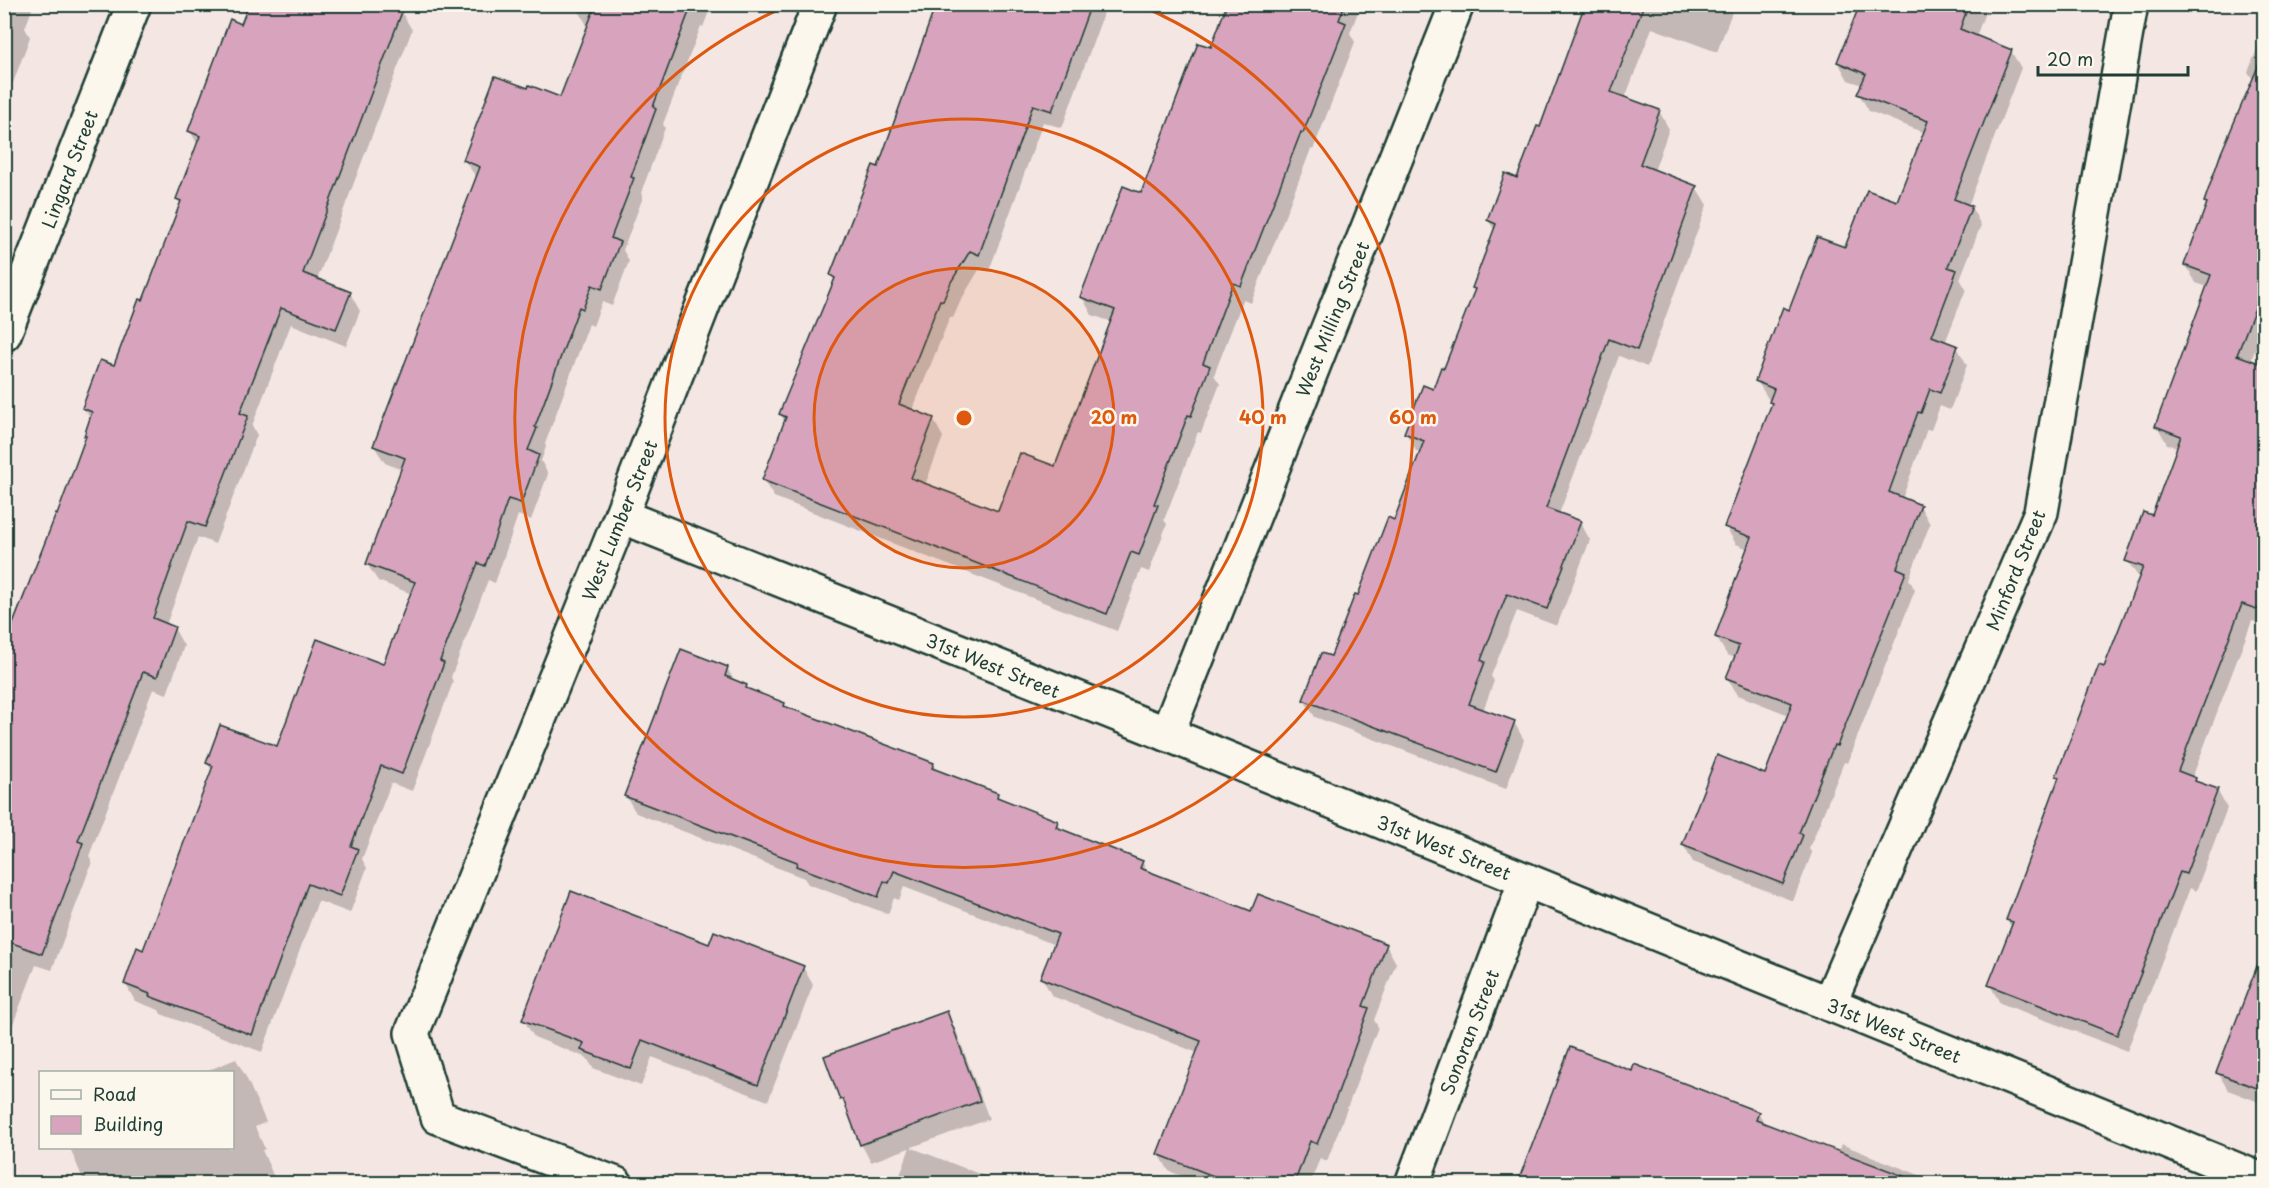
<svg xmlns="http://www.w3.org/2000/svg" width="2269" height="1188" viewBox="0 0 2269 1188" font-family="'Playpen Sans',sans-serif">
<style>
.shadow{fill:#0003}
.building{fill:#d8a4bd;stroke:#1f3d34;stroke-width:1.5}
.lines{fill:none;stroke-linecap:round;stroke-linejoin:round}
.minor-casing{stroke:#1f3d34;stroke-width:38}
.minor{stroke:#fbf7ec;stroke-width:33}
.ring{fill:none;stroke:#de580e;stroke-width:3}
.labels{text-anchor:middle;dominant-baseline:central;stroke-width:5;stroke-linejoin:round;paint-order:stroke}
.street-label{font-size:18px;fill:#1f3d34;stroke:#fbf7ec}
.centre{fill:#de580e;stroke:#fbf7ec;stroke-width:3}
.ring-label{font-size:18px;text-anchor:middle;font-weight:bold;fill:#de580e;stroke:#fbf7ec;stroke-width:5;stroke-linejoin:round;paint-order:stroke}
</style>
<rect width="100%" height="100%" fill="#f4e6e3"/>
<filter id="ink" filterUnits="userSpaceOnUse"><feTurbulence type="fractalNoise" baseFrequency=".0167" numOctaves="2"/><feDisplacementMap in="SourceGraphic" scale="12" xChannelSelector="R" yChannelSelector="G"/><feConvolveMatrix kernelMatrix="1 2 1 2 8 2 1 2 1" color-interpolation-filters="sRGB"/></filter>
<g filter="url(#ink)">
<!-- shadow -->
<g class="shadow">
<path d="M4,4H34L25,28L30,37L13,83L4,79Z"/>
<path d="M581,4H712L703,27L701,26L663,124L665,128L641,193L643,197L623,250L629,261L612,306L602,302L593,326L589,324L545,444L546,447L541,461L548,474L531,520L518,515L495,583L488,580L451,677L453,682L412,791L391,783L362,859L367,868L350,913L318,901L262,1052L161,1014L159,1010L135,1001L125,983L144,952L213,772L207,763L278,748L384,666L412,594L378,581L367,564L402,470L385,463L374,446L477,178L464,160L529,90L561,99L588,27L579,11Z"/>
<path d="M948,4H1107L1062,128L1043,122L989,271L980,268L961,300L953,318L950,317L912,411L933,419L943,437L925,485L999,513L1056,468L1112,322L1092,315L1082,297L1142,194L1212,49L1229,4H1361L1350,33L1355,42L1313,150L1311,149L1251,303L1243,300L1214,375L1220,384L1201,433L1198,432L1164,520L1167,524L1149,572L1141,569L1117,631L774,497L763,480L785,423L781,414L835,281L832,275Z"/>
<path d="M1586,4H1735L1717,52L1652,28L1625,98L1659,111L1669,129L1654,171L1696,187L1707,205L1647,367L1619,356L1559,514L1580,522L1590,540L1557,626L1517,611L1491,676L1494,681L1483,711L1514,722L1524,740L1506,789L1315,717L1304,700L1332,658L1395,522L1421,453L1416,451L1406,433L1445,370L1476,291L1474,288L1495,231L1488,220L1518,180L1540,129Z"/>
<path d="M1861,4H1988L1976,37L2011,51L2021,68L1968,206L1971,207L1981,225L1960,279L1966,289L1945,343L1957,347L1967,365L1950,410L1940,406L1931,430L1927,429L1902,499L1920,506L1930,524L1909,579L1915,590L1847,763L1844,762L1809,849L1812,853L1793,901L1693,862L1683,845L1765,776L1789,715L1738,695L1727,678L1736,658L1727,655L1716,637L1748,549L1736,544L1726,527L1772,405L1757,381L1790,312L1846,249L1898,203L1925,133L1869,111L1859,94L1863,85L1848,80L1838,62Z"/>
<path d="M402,13L412,30L317,280L350,293L360,311L346,346L291,324L252,426L257,435L215,544L198,537L166,625L174,628L184,646L167,694L153,689L89,856L92,862L52,970L36,965L4,1047V645L28,584L31,585L87,437L91,420L84,408L114,367L144,302L181,205L178,199L198,145L190,131L242,26Z"/>
<path d="M2264,31V325L2251,361L2264,367V625L2252,621L2192,778L2198,783L2217,790L2227,808L2196,891L2190,888L2127,1051L2000,1003L1990,985L2012,928L2007,920L2060,780L2058,776L2105,669L2140,579L2127,561L2153,517L2178,448L2167,444L2157,426L2208,287L2196,283L2186,265L2207,206L2205,202L2254,81L2248,72Z"/>
<path d="M727,668L735,682L746,686L749,691L784,704L786,708L933,765L937,771L997,794L1000,800L1057,822L1062,831L1142,862L1149,873L1252,913L1386,945L1396,963L1374,1020L1378,1027L1327,1161L1320,1158L1310,1184H1187L1189,1179L1169,1171L1159,1154L1198,1053L1052,996L1042,978L1055,945L904,887L899,900L894,898L888,914L808,884L804,878L636,813L626,796Z"/>
<path d="M2264,952V1104L2228,1090L2218,1073Z"/>
<path d="M803,967L813,985L768,1101L652,1057L641,1086L593,1068L587,1058L534,1037L523,1019Z"/>
<path d="M946,1013L956,1030L989,1119L871,1162L861,1144L851,1115L842,1099Z"/>
<path d="M236,1059L246,1077L266,1122L255,1127L265,1149L262,1150L277,1184H85L70,1148H232V1072H204Z"/>
<path d="M1633,1073L1758,1113L1765,1124L1838,1152L1841,1144L1942,1184H1526Z"/>
<path d="M910,1147L1005,1184H897Z"/>
</g>
<!-- building -->
<g class="building">
<path d="M249,4H405L303,273L351,292L336,329L281,308L240,413L248,416L205,527L188,521L153,618L175,627L157,677L143,672L78,841L83,843L42,954L4,940V647L56,514L57,515L86,436H84L92,412L82,408L100,360L114,365L139,299L143,300L181,201L176,199L200,136L188,131L230,19L241,24Z"/>
<path d="M596,4H692L653,107L656,109L631,177L634,178L611,238L620,242L602,289L592,285L583,309L579,307L535,427L537,428L528,450L539,455L521,503L508,499L485,566L478,563L440,661L444,663L402,774L381,766L351,846L358,849L340,896L308,884L252,1035L149,996L150,994L124,984L137,947L143,950L213,766L206,763L220,725L277,746L317,639L383,664L415,582L366,564L405,458L373,446L480,167L463,160L495,76L528,88L529,85L560,97Z"/>
<path d="M936,4H1091L1052,111L1033,105L979,255L970,251L951,282L943,301L940,300L899,404L934,418L911,478L998,511L1020,453L1055,466L1115,310L1080,297L1123,186L1141,193L1198,43L1211,47L1227,4H1345L1339,20L1346,23L1303,133L1301,132L1241,286L1233,283L1203,363L1210,366L1191,416L1188,415L1154,504L1158,505L1139,555L1131,552L1107,614L762,480L786,417L779,414L835,278L830,275L873,165L878,167Z"/>
<path d="M1585,4H1644L1611,92L1660,110L1640,164L1697,186L1637,350L1609,339L1546,508L1581,521L1547,609L1507,594L1481,660L1485,662L1469,704L1515,721L1496,772L1303,700L1321,653L1331,656L1355,594L1358,595L1388,517L1394,520L1424,441L1404,433L1423,385L1433,389L1441,367L1444,368L1475,289L1472,288L1496,224L1487,220L1505,173L1517,178L1537,126L1540,127Z"/>
<path d="M1860,4H1969L1960,29L2012,50L1954,199L1972,206L1948,267L1957,270L1932,336L1958,346L1940,393L1930,389L1921,413L1918,412L1889,492L1921,505L1897,568L1906,572L1837,746L1834,745L1799,833L1803,835L1783,884L1682,845L1717,755L1765,774L1792,703L1726,678L1739,646L1715,637L1751,537L1724,527L1772,403L1769,402L1774,389L1755,381L1783,307L1789,310L1817,237L1845,247L1867,190L1897,201L1928,121L1857,94L1866,74L1837,62Z"/>
<path d="M2263,55L2265,282L2237,355L2265,365V612L2242,604L2178,771L2196,778L2195,781L2218,789L2186,874L2180,872L2117,1035L1988,985L2013,922L2006,920L2059,777L2056,776L2099,665L2104,667L2143,567L2125,561L2143,512L2152,515L2181,436L2155,426L2211,275L2184,265L2207,203L2204,202L2221,153Z"/>
<path d="M681,649L728,667L725,676L747,685L746,688L785,703L784,706L934,763L932,768L998,793L997,797L1058,821L1056,827L1143,861L1140,868L1251,911L1258,894L1387,944L1363,1006L1369,1008L1337,1095L1317,1144L1310,1141L1294,1184H1234L1157,1154L1201,1041L1040,978L1058,934L894,871L889,883L884,881L878,897L796,866L797,862L624,796Z"/>
<path d="M571,891L709,944L714,931L804,966L758,1085L642,1040L631,1069L581,1050L584,1043L522,1020Z"/>
<path d="M2261,956L2265,957V1091L2216,1073Z"/>
<path d="M947,1011L980,1101L860,1145L843,1099L840,1100L824,1056Z"/>
<path d="M1570,1047L1632,1071L1634,1064L1759,1112L1756,1120L1914,1180V1184H1517Z"/>
</g>
<g class="lines">
<!-- minor casing -->
<g class="minor-casing">
<g id="minor">
<path d="M4,334L134,4"/>
<path d="M621,516L1167,734L2264,1181"/>
<path d="M1167,734L1457,4"/>
<path d="M1829,1004L2041,512L2131,4"/>
<path d="M616,1184L438,1117L412,1033L621,516L820,4"/>
<path d="M1412,1184L1526,880"/>
</g>
</g>
<!-- minor -->
<use href="#minor" class="minor"/>
</g>
</g>
<!-- distance rings -->
<circle cx="964" cy="418" r="150" fill="#de580e" fill-opacity=".12"/>
<g class="ring">
<circle cx="964" cy="418" r="150"/>
<circle cx="964" cy="418" r="299"/>
<path d="M1139 5A449 449 0 1 1 789 5"/>
</g>
<g class="labels">
<!-- street labels -->
<g class="street-label">
<text transform="translate(69 169) rotate(-69)">Lingard Street</text>
<text transform="translate(1332 319) rotate(-68)">West Milling Street</text>
<text transform="translate(619 520) rotate(-68)">West Lumber Street</text>
<text transform="translate(2015 570) rotate(-68)">Minford Street</text>
<text transform="translate(993 665) rotate(22)">31st West Street</text>
<text transform="translate(1444 847) rotate(22)">31st West Street</text>
<text transform="translate(1894 1030) rotate(22)">31st West Street</text>
<text transform="translate(1469 1032) rotate(-69)">Sonoran Street</text>
</g>
</g>
<circle cx="964" cy="418" r="9" class="centre"/>
<g class="ring-label">
<text x="1114" y="424">20 m</text>
<text x="1263" y="424">40 m</text>
<text x="1413" y="424">60 m</text>
</g>
<!-- margin -->
<rect width="2269" height="1188" fill="none" stroke="#fbf7ec" stroke-width="24"/>
<rect x="12" y="12" width="2245" height="1164" fill="none" stroke="#1f3d34" stroke-width="2" filter="url(#ink)"/>
<!-- legend -->
<rect x="39" y="1071" width="195" height="78" fill="#fbf7ec" stroke="#a3ada2" stroke-width="1.5"/>
<rect x="51" y="1090" width="30" height="9" fill="#fbf7ec" stroke="#a3ada2" stroke-width="1.5"/>
<text x="93" y="1101" font-size="18" fill="#1f3d34">Road</text>
<rect x="51" y="1116" width="30" height="18" fill="#d8a4bd" stroke="#a3ada2" stroke-width="1.5"/>
<text x="93" y="1131" font-size="18" fill="#1f3d34">Building</text>
<!-- scale -->
<path d="M2038 66v9h150v-9" fill="none" stroke="#1f3d34" stroke-width="3"/>
<text x="2047" y="66" font-size="18" fill="#1f3d34" stroke="#fbf7ec" stroke-width="4.5" paint-order="stroke">20 m</text>
</svg>
